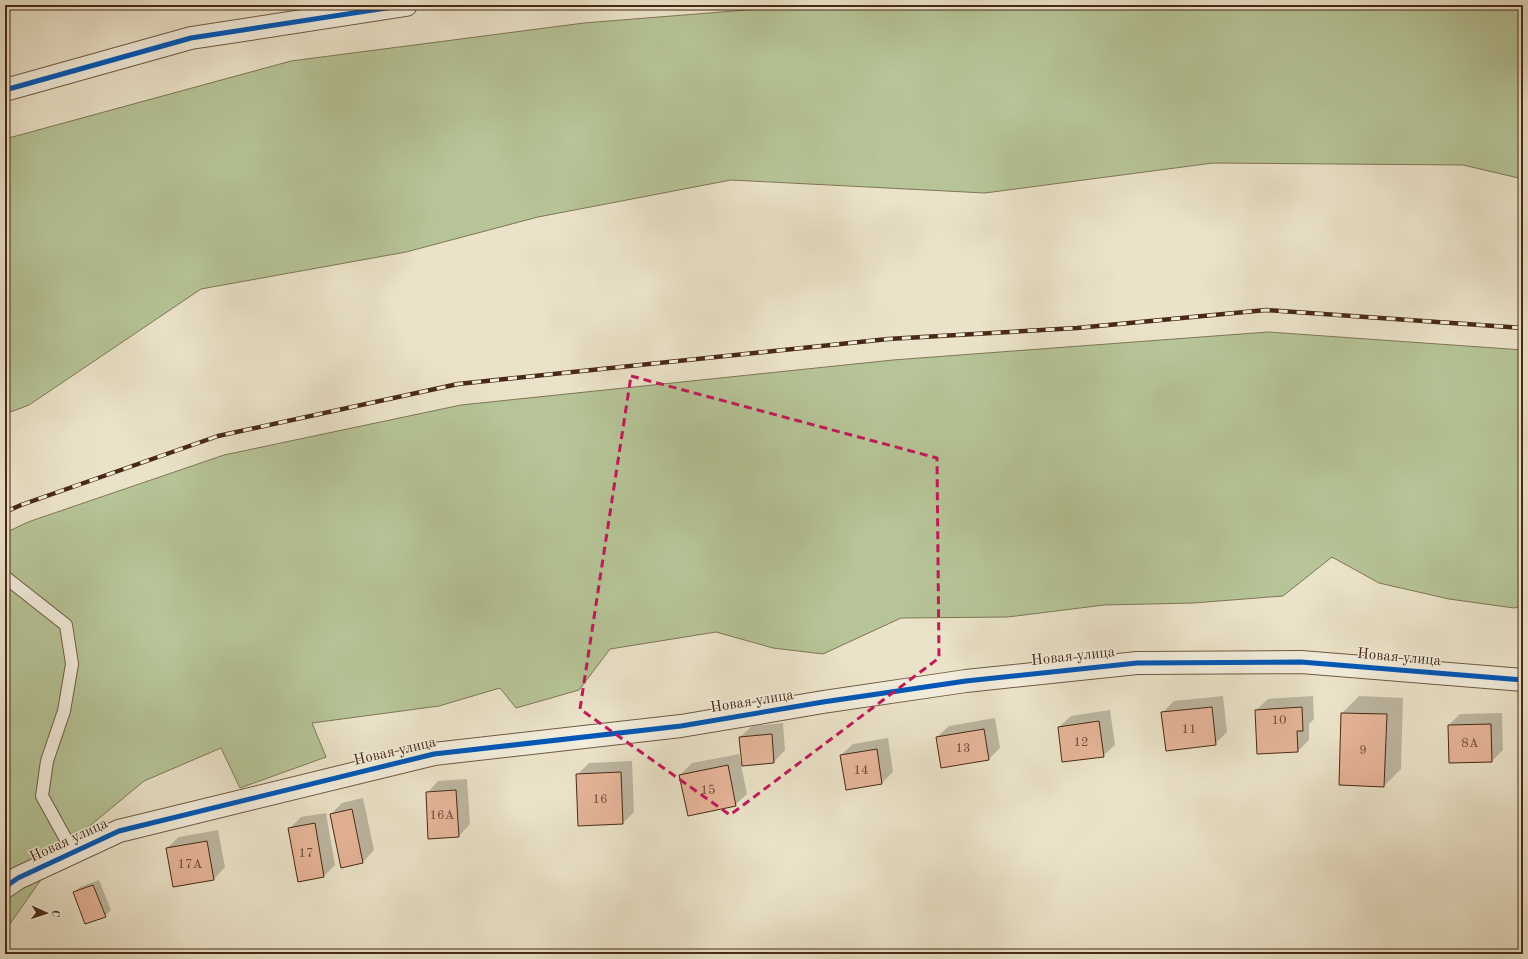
<svg xmlns="http://www.w3.org/2000/svg" width="1528" height="959" viewBox="0 0 1528 959" font-family="'Old Standard TT',serif">
<style>
.green{fill:#b6c497;stroke:#7f7656}
.shadow{fill:#0003}
.building{fill:#e6b599;stroke:#482915}
.lines{fill:none;stroke-linecap:round;stroke-linejoin:round}
.service-casing{stroke:#715842;stroke-width:14}
.minor-casing{stroke:#715842;stroke-width:24}
.tertiary-casing{stroke:#715842;stroke-width:24}
.service{stroke:#f2eddc;stroke-width:12}
.minor{stroke:#f2eddc;stroke-width:22}
.tertiary{stroke:#f2eddc;stroke-width:22}
.rail-casing{stroke:#482915;stroke-width:4.5}
.rail{stroke:#f2eddc;stroke-width:3;stroke-dasharray:9;stroke-linecap:butt}
.cycleway-casing{stroke:#f2eddc;stroke-width:8}
.cycleway{stroke:#0057b8;stroke-width:5}
.marked{fill:none;stroke:#c2185b;stroke-width:3;stroke-dasharray:8 5;stroke-linejoin:round}
.labels{text-anchor:middle;dominant-baseline:central;stroke-width:3;stroke-linejoin:round;paint-order:stroke}
.number-label{font-size:13px;fill:#704c36}
.street-label{font-size:15px;fill:#482915;stroke:#f2eddc}
</style>
<rect width="100%" height="100%" fill="#ebe3c9"/>
<filter id="stains"><feTurbulence type="fractalNoise" baseFrequency=".005" numOctaves="4"/><feColorMatrix values="0 0 0 0 .2 0 0 0 0 .09 0 0 0 0 .02 0 0 0 .5 -.17"/></filter>
<radialGradient id="worn" r=".72"><stop offset=".6" stop-color="#630" stop-opacity="0"/><stop offset="1" stop-color="#630" stop-opacity=".3"/></radialGradient>
<!-- green -->
<g class="green">
<path d="M809,5H1523V179L1463,165L1213,163L985,193L731,180L538,217L406,252L201,289L29,405L5,414V139L291,61L584,23Z"/>
<path d="M1268,332L1523,350V606L1514,608L1449,599L1379,583L1332,557L1283,596L1193,603L1104,605L1008,617L901,618L823,654L773,648L716,632L610,649L579,690L516,708L500,688L439,706L312,723L326,757L240,788L221,748L144,781L63,848L5,931V533L28,522L224,455L461,405L893,360Z"/>
</g>
<!-- shadow -->
<g class="shadow">
<path d="M1223,696L1227,732L1215,744L1162,713L1174,701Z"/>
<path d="M1313,696L1314,719L1309,724V740L1298,751L1256,710L1268,699Z"/>
<path d="M1359,696L1403,698L1401,769L1384,786L1340,785L1342,713Z"/>
<path d="M1110,710L1115,745L1103,756L1059,727L1071,716Z"/>
<path d="M1502,713L1503,750L1492,761L1449,725L1460,714Z"/>
<path d="M995,718L1000,748L989,759L937,737L949,726Z"/>
<path d="M783,723L785,750L774,762L741,765L747,794L735,805L680,775L692,763L739,754L741,764H742L740,737L752,726Z"/>
<path d="M888,738L893,772L882,783L841,755L853,744Z"/>
<path d="M632,761L634,812L623,823L577,775L589,763Z"/>
<path d="M467,779L470,824L459,836L427,793L438,781Z"/>
<path d="M363,798L374,850L363,862L342,866L331,814L342,803Z"/>
<path d="M326,813L335,865L324,876L289,829L301,817Z"/>
<path d="M218,830L225,867L214,879L167,848L179,837Z"/>
<path d="M99,880L111,910L105,916L74,893L80,887Z"/>
</g>
<!-- building -->
<g class="building">
<path d="M1212,707L1216,745L1166,751L1161,712Z"/>
<path d="M1302,707L1303,731H1297L1298,752L1257,754L1255,710Z"/>
<path d="M1341,713L1387,714L1384,787L1339,785Z"/>
<path d="M1099,721L1104,757L1062,762L1058,727Z"/>
<path d="M1491,724L1492,762L1449,763L1448,725Z"/>
<path d="M984,729L989,760L941,768L936,737Z"/>
<path d="M772,734L774,763L742,766L739,737Z"/>
<path d="M877,749L882,784L846,790L840,755Z"/>
<path d="M728,765L736,806L688,816L679,775Z"/>
<path d="M621,772L623,824L578,826L576,774Z"/>
<path d="M456,790L459,837L428,839L426,792Z"/>
<path d="M352,809L363,863L341,868L330,814Z"/>
<path d="M315,823L324,877L298,882L288,828Z"/>
<path d="M207,841L214,880L173,887L166,848Z"/>
<path d="M93,885L106,917L85,924L73,892Z"/>
</g>
<g class="lines">
<!-- service casing -->
<g class="service-casing">
<path id="service" d="M5,577L66,625L72,664L64,711L47,761L42,796L73,852"/>
</g>
<!-- minor casing -->
<g class="minor-casing">
<path id="minor" d="M5,887L18,878L119,831L434,754L681,726L823,702L966,681L1137,663L1301,662L1523,680"/>
</g>
<!-- tertiary casing -->
<g class="tertiary-casing">
<path id="tertiary" d="M5,90L191,38L406,5"/>
</g>
<!-- service -->
<use href="#service" class="service"/>
<!-- minor -->
<use href="#minor" class="minor"/>
<!-- tertiary -->
<use href="#tertiary" class="tertiary"/>
<!-- rail casing -->
<g class="rail-casing">
<path id="rail" d="M5,512L21,505L218,436L458,384L888,339L1077,328L1266,310L1523,328"/>
</g>
<!-- rail -->
<use href="#rail" class="rail"/>
<!-- cycleway casing -->
<g class="cycleway-casing">
<g id="cycleway">
<path d="M5,90L191,38L406,5"/>
<path d="M5,887L18,878L119,831L434,754L681,726L823,702L966,681L1137,663L1301,662L1523,680"/>
</g>
</g>
<!-- cycleway -->
<use href="#cycleway" class="cycleway"/>
</g>
<!-- marked area -->
<path class="marked" d="M631,376L937,458L939,658L730,815L580,709Z"/>
<g class="labels">
<!-- number labels -->
<g class="number-label">
<text x="1279" y="720">10</text>
<text x="1189" y="729">11</text>
<text x="1081" y="742">12</text>
<text x="1470" y="743">8А</text>
<text x="963" y="748">13</text>
<text x="1363" y="750">9</text>
<text x="861" y="770">14</text>
<text x="708" y="790">15</text>
<text x="600" y="799">16</text>
<text x="442" y="815">16А</text>
<text x="306" y="853">17</text>
<text x="190" y="864">17А</text>
</g>
<!-- street labels -->
<g class="street-label">
<text transform="translate(1073 657) rotate(-6)">Новая улица</text>
<text transform="translate(1399 658) rotate(5)">Новая улица</text>
<text transform="translate(752 702) rotate(-9)">Новая улица</text>
<text transform="translate(395 752) rotate(-13)">Новая улица</text>
<text transform="translate(69 841) rotate(-25)">Новая улица</text>
</g>
</g>
<!-- margin -->
<rect width="1528" height="959" fill="none" stroke="#ebe3c9" stroke-width="20"/>
<rect x="6" y="6" width="1516" height="947" fill="none" stroke="#482915" stroke-width="2"/>
<rect x="10" y="10" width="1508" height="939" fill="none" stroke="#482915"/>
<!-- north arrow -->
<g transform="translate(46 913) rotate(93)" stroke="#f2eddc" stroke-width="3" paint-order="stroke">
<path d="M0-3L7 15L0 10L-7 15Z" fill="#482915"/>
<text y="-6" font-size="11" font-weight="bold" text-anchor="middle" fill="#482915">С</text>
</g>
<rect width="100%" height="100%" filter="url(#stains)"/>
<rect width="100%" height="100%" fill="url(#worn)"/>
</svg>
